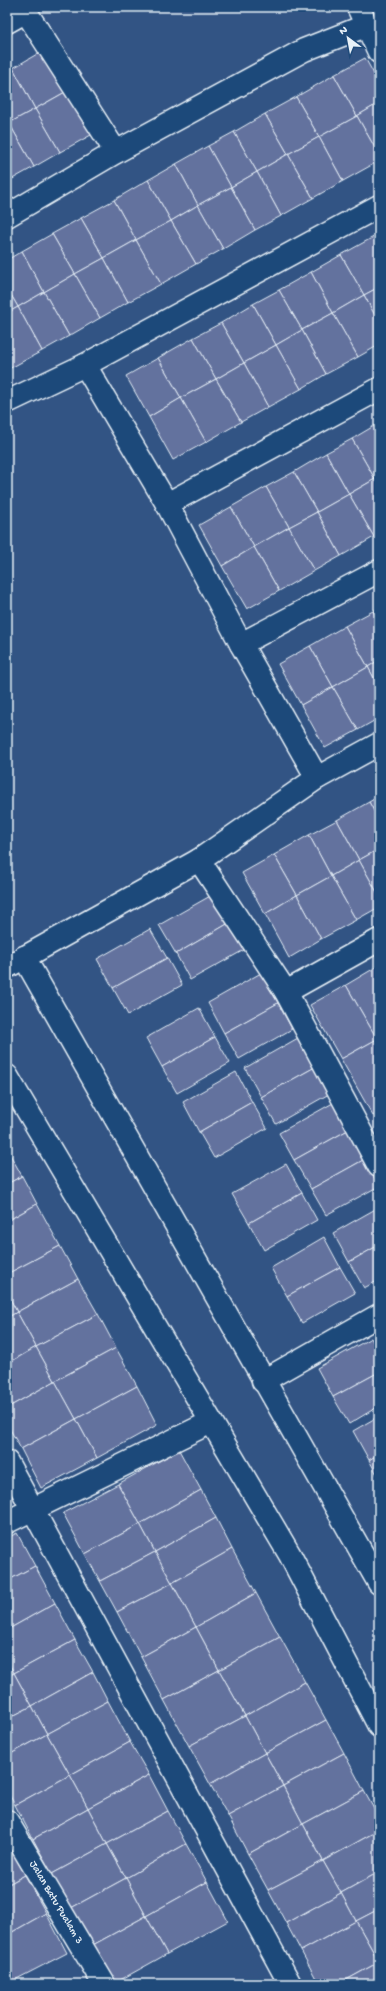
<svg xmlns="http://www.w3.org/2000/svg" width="386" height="1991" viewBox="0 0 386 1991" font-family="'Gochi Hand',sans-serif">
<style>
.building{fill:#64729e;stroke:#e8f1f8}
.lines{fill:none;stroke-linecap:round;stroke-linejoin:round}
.minor-casing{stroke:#e8f1f8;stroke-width:25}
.minor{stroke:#1f4a7a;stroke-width:22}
.labels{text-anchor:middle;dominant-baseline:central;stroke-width:4;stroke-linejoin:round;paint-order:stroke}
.street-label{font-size:11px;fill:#e8f1f8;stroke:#1f4a7a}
</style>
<rect width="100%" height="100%" fill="#325484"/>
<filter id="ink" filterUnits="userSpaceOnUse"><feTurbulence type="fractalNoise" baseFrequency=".025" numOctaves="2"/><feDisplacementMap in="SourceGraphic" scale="8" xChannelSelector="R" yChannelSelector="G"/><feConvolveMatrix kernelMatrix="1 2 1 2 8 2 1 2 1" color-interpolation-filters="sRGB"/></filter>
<g filter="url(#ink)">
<!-- building -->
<g class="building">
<path d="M44,50L67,91L35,109L13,68Z"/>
<path d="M365,58L379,83V103L357,116L334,75Z"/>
<path d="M13,68L35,109L9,123L7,119V71Z"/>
<path d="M334,75L357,116L319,137L296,97Z"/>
<path d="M67,91L91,135L60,152L35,109Z"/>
<path d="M296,97L319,137L288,154L265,114Z"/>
<path d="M379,103V155L357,116Z"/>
<path d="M35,109L60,152L34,167L9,123Z"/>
<path d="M265,114L288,154L257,172L234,132Z"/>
<path d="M357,116L379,155V161L343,181L319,137Z"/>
<path d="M9,123L34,167L7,182V124Z"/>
<path d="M234,132L257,172L231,187L208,146Z"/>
<path d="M319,137L343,181L313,198L288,154Z"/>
<path d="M208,146L231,187L198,205L176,164Z"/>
<path d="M288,154L313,198L281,216L257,172Z"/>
<path d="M176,164L198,205L171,221L148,180Z"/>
<path d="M257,172L281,216L255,230L231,187Z"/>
<path d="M148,180L171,221L136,240L114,200Z"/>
<path d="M231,187L255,230L223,249L198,205Z"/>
<path d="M114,200L136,240L104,258L81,218Z"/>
<path d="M198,205L223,249L196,264L171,221Z"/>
<path d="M81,218L104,258L75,274L52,234Z"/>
<path d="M171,221L196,264L161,284L136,240Z"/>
<path d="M52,234L75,274L44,292L22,251Z"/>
<path d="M379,234V287L364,295L341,255Z"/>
<path d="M136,240L161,284L128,302L104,258Z"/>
<path d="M22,251L44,292L18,307L7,288V260Z"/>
<path d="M341,255L364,295L333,313L311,272Z"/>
<path d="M104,258L128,302L100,318L75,274Z"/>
<path d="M311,272L333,313L302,330L279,290Z"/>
<path d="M75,274L100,318L69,336L44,292Z"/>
<path d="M379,287V323L364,295Z"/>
<path d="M7,288L18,307L7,313Z"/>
<path d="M279,290L302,330L276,345L253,304Z"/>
<path d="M44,292L69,336L42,351L18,307Z"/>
<path d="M364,295L379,323V345L358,357L333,313Z"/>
<path d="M253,304L276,345L244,363L221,323Z"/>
<path d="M18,307L42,351L7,370V313Z"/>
<path d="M333,313L358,357L326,374L302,330Z"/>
<path d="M221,323L244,363L216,379L193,338Z"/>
<path d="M302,330L326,374L301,389L276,345Z"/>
<path d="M193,338L216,379L181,398L158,358Z"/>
<path d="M276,345L301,389L268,407L244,363Z"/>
<path d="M158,358L181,398L149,417L126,376Z"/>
<path d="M244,363L268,407L241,422L216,379Z"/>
<path d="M216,379L241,422L206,442L181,398Z"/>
<path d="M181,398L206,442L173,460L149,417Z"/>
<path d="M379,423V477L375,479L352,439Z"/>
<path d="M352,439L375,479L349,494L326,453Z"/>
<path d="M326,453L349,494L317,512L294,472Z"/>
<path d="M294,472L317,512L289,527L266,487Z"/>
<path d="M375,479L379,487V534L374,537L349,494Z"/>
<path d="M266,487L289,527L254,547L231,507Z"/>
<path d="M349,494L374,537L341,556L317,512Z"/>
<path d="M231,507L254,547L222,566L199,525Z"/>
<path d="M317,512L341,556L314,571L289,527Z"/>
<path d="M289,527L314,571L279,591L254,547Z"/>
<path d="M254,547L279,591L247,609L222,566Z"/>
<path d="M379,607V622L373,611Z"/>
<path d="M373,611L379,622V660L368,667L345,626Z"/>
<path d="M345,626L368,667L333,687L310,646Z"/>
<path d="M310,646L333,687L301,705L278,664Z"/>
<path d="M379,660V687L368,667Z"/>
<path d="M368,667L379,687V718L358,730L333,687Z"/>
<path d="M333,687L358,730L325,748L301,705Z"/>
<path d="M379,796V820L369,802Z"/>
<path d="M369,802L379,820V849L359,860L337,820Z"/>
<path d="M337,820L359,860L331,876L309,835Z"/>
<path d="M309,835L331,876L297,895L274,855Z"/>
<path d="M379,849V896L359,860Z"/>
<path d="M274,855L297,895L265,914L242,873Z"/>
<path d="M359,860L379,896V907L356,920L331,876Z"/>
<path d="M331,876L356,920L321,939L297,895Z"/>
<path d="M212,895L229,923L176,954L159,925Z"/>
<path d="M297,895L321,939L289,958L265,914Z"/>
<path d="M229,923L244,950L190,980L176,954Z"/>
<path d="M150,929L167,958L113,988L97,959Z"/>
<path d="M167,958L182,985L128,1015L113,988Z"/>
<path d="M378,966L379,1038L377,1039L346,985Z"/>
<path d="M261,973L278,1003L224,1033L208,1003Z"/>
<path d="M346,985L377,1039L341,1059L310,1005Z"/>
<path d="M278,1003L292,1029L239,1059L224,1033Z"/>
<path d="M199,1008L215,1037L162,1067L146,1038Z"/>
<path d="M215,1037L230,1063L177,1093L162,1067Z"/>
<path d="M298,1038L315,1067L261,1097L245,1068Z"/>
<path d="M377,1039L379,1043V1113L373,1116L341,1059Z"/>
<path d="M315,1067L329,1094L276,1124L261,1097Z"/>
<path d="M236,1072L252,1102L199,1132L183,1102Z"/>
<path d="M252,1102L267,1128L214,1158L199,1132Z"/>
<path d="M333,1103L348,1130L294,1160L279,1133Z"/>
<path d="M348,1130L365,1159L311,1189L294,1160Z"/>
<path d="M7,1149L22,1176L7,1184Z"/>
<path d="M365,1159L379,1186L326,1215L311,1189Z"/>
<path d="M286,1164L302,1193L249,1223L232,1194Z"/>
<path d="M22,1176L37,1204L7,1221V1184Z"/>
<path d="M302,1193L317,1220L264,1250L249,1223Z"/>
<path d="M37,1204L60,1246L7,1274V1221Z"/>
<path d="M379,1207V1245L349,1262L333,1233Z"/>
<path d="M324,1237L340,1267L287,1296L271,1268Z"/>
<path d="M379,1245V1280L364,1288L349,1262Z"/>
<path d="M60,1246L78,1279L17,1312L7,1293V1274Z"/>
<path d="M340,1267L355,1293L302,1323L287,1296Z"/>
<path d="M78,1279L98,1314L36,1347L17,1312Z"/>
<path d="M7,1293L17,1312L7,1318Z"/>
<path d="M17,1312L36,1347L7,1364V1318Z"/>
<path d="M98,1314L116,1348L55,1381L36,1347Z"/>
<path d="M371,1338L379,1353V1372L333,1397L317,1368Z"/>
<path d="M36,1347L55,1381L7,1408V1364Z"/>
<path d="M116,1348L137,1386L76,1419L55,1381Z"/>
<path d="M379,1372V1406L349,1424L333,1397Z"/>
<path d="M55,1381L76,1419L21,1449L7,1424V1408Z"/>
<path d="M137,1386L157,1425L97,1458L76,1419Z"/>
<path d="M379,1416V1454L369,1460L353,1431Z"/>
<path d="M76,1419L97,1458L41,1488L21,1449Z"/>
<path d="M179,1450L201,1490L140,1524L118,1484Z"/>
<path d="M379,1454V1478L369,1460Z"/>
<path d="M118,1484L140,1524L85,1554L63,1513Z"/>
<path d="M201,1490L216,1518L155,1552L140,1524Z"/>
<path d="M216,1518L232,1549L172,1583L155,1552Z"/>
<path d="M140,1524L155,1552L100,1581L85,1554Z"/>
<path d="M17,1533L35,1566L7,1581V1538Z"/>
<path d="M232,1549L256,1593L196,1627L172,1583Z"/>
<path d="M155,1552L172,1583L117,1612L100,1581Z"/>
<path d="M35,1566L55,1603L7,1630V1581Z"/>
<path d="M172,1583L196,1627L141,1657L117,1612Z"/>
<path d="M256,1593L280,1637L219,1670L196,1627Z"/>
<path d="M55,1603L75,1640L14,1673L7,1660V1630Z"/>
<path d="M196,1627L219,1670L164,1700L141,1657Z"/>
<path d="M280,1637L305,1682L245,1716L219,1670Z"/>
<path d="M75,1640L93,1672L32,1706L14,1673Z"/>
<path d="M7,1660L14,1673L7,1677Z"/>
<path d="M219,1670L245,1716L189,1746L164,1700Z"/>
<path d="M93,1672L108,1701L47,1734L32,1706Z"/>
<path d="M14,1673L32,1706L7,1719V1677Z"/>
<path d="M305,1682L326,1720L265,1753L245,1716Z"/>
<path d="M108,1701L130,1742L70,1775L47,1734Z"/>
<path d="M32,1706L47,1734L7,1756V1719Z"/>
<path d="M245,1716L265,1753L210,1784L189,1746Z"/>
<path d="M326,1720L344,1753L283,1786L265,1753Z"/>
<path d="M47,1734L70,1775L15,1805L7,1791V1756Z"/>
<path d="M130,1742L149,1775L88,1808L70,1775Z"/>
<path d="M265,1753L283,1786L228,1816L210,1784Z"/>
<path d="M344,1753L364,1791L303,1824L283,1786Z"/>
<path d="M70,1775L88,1808L33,1839L15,1805Z"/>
<path d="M149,1775L168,1811L107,1844L88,1808Z"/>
<path d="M283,1786L303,1824L248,1854L228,1816Z"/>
<path d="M364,1791L379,1818V1830L323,1861L303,1824Z"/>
<path d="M88,1808L107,1844L52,1874L33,1839Z"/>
<path d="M168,1811L186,1844L126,1878L107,1844Z"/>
<path d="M303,1824L323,1861L268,1890L248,1854Z"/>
<path d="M379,1830V1872L341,1893L323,1861Z"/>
<path d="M7,1842L25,1875L7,1885Z"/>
<path d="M107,1844L126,1878L71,1908L52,1874Z"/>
<path d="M186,1844L207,1882L146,1916L126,1878Z"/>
<path d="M323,1861L341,1893L286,1923L268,1890Z"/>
<path d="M379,1872V1909L356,1921L341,1893Z"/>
<path d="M25,1875L46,1913L7,1935V1885Z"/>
<path d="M126,1878L146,1916L91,1946L71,1908Z"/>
<path d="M207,1882L228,1921L167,1954L146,1916Z"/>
<path d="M341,1893L356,1921L301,1951L286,1923Z"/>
<path d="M379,1909V1962L356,1921Z"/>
<path d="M46,1913L67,1953L7,1984V1935Z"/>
<path d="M146,1916L167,1954L113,1984L91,1946Z"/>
<path d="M356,1921L379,1962L339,1984H319L301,1951Z"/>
<path d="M379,1962V1984H339Z"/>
</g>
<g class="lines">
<!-- minor casing -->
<g class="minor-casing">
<g id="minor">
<path d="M23,7L116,152"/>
<path d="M358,7L379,52"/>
<path d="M7,22L25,12"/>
<path d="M7,216L116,152L304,50L365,26"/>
<path d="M85,365L167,504L241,644L317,778"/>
<path d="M7,402L85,365L379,206"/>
<path d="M167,504L379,389"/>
<path d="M241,644L379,571"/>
<path d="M199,860L286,992L379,1166"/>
<path d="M24,957L379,1583"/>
<path d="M7,967L199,860L317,778L379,744"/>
<path d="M286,992L379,940"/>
<path d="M7,1076L290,1555L379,1726"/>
<path d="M263,1381L379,1315"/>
<path d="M7,1462L290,1984"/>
<path d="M7,1522L211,1422"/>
<path id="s1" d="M7,1821L104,1984"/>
</g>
</g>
<!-- minor -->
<use href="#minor" class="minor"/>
</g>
</g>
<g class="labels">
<!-- street labels -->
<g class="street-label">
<text stroke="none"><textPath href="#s1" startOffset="95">Jalan Batu Pualam 3</textPath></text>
</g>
</g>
<!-- margin -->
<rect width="386" height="1991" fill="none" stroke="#1f4a7a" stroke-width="24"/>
<rect x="12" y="12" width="362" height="1967" fill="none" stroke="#e8f1f8" stroke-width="1.5" filter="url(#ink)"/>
<!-- north arrow -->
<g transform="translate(348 38) rotate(328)" stroke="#1f4a7a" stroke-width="3" paint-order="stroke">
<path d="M0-3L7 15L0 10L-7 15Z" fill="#e8f1f8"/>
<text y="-6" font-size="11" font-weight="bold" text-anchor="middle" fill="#e8f1f8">N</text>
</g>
</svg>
